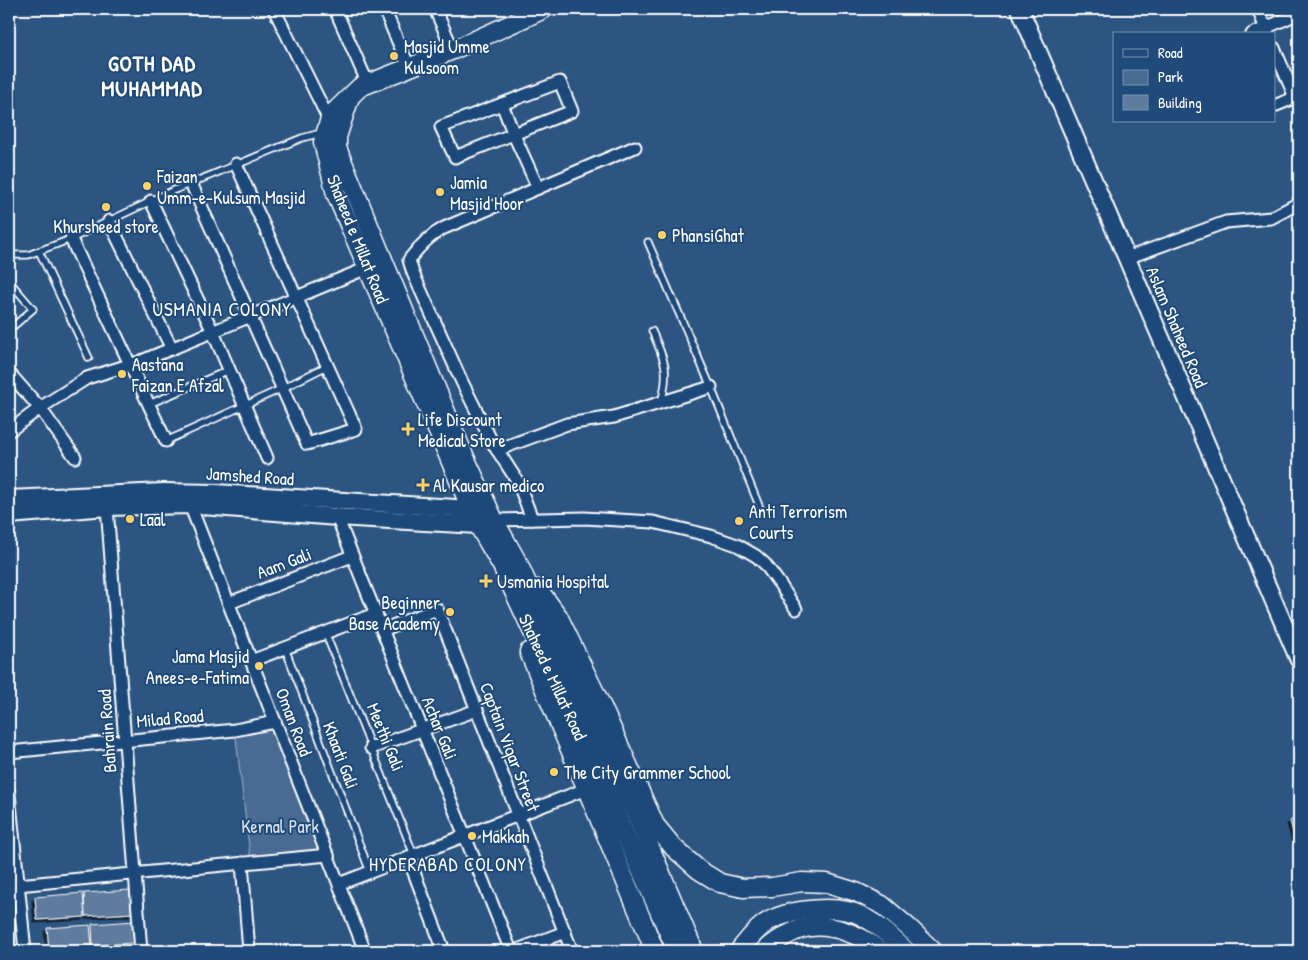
<svg xmlns="http://www.w3.org/2000/svg" width="1308" height="960" viewBox="0 0 1308 960" font-family="'Patrick Hand',sans-serif">
<style>
.green{fill:#486b92;stroke:#a4b5c8}
.building{fill:#5e7c9f;stroke:#fff;filter:url(#shadow)}
.lines{fill:none;stroke-linecap:round;stroke-linejoin:round}
.lane-casing{stroke:#fff;stroke-width:9}
.street-casing{stroke:#fff;stroke-width:15}
.secondary-casing{stroke:#fff;stroke-width:20}
.primary-casing{stroke:#fff;stroke-width:21}
.lane{stroke:#1f4a7a;stroke-width:5.5}
.street{stroke:#1f4a7a;stroke-width:11}
.secondary{stroke:#1f4a7a;stroke-width:16}
.primary{stroke:#1f4a7a;stroke-width:18}
.poi-dot{fill:#ffd166;stroke:#1f4a7a;stroke-width:2}
.labels{text-anchor:middle;dominant-baseline:central;stroke-width:4;stroke-linejoin:round;paint-order:stroke}
.poi-label{font-size:18px;fill:#fff;stroke:#1f4a7a;text-anchor:start}
.street-label{font-size:18px;fill:#fff;stroke:#1f4a7a}
.park-label{font-size:18px;fill:#dae1e9;stroke:#1f4a7a}
.neighbourhood-label{font-size:19px;letter-spacing:1px;fill:#fff;stroke:#1f4a7a}
.district-label{font-size:22px;font-weight:bold;letter-spacing:1px;fill:#fff;stroke:#1f4a7a}
</style>
<defs>
<filter id="shadow"><feDropShadow dx="-3" dy="3" stdDeviation="0" flood-color="#0009"/></filter>
</defs>
<rect width="100%" height="100%" fill="#2c5582"/>
<filter id="ink" filterUnits="userSpaceOnUse"><feTurbulence type="fractalNoise" baseFrequency=".02" numOctaves="2"/><feDisplacementMap in="SourceGraphic" scale="10" xChannelSelector="R" yChannelSelector="G"/><feConvolveMatrix kernelMatrix="1 2 1 2 8 2 1 2 1" color-interpolation-filters="sRGB"/></filter>
<g filter="url(#ink)">
<!-- green -->
<path class="green" d="M275,722L328,855L251,863L235,730Z"/>
<!-- building -->
<g class="building">
<path d="M1299,816V853L1290,821Z"/>
<path d="M131,890L133,913L85,916L84,893Z"/>
<path d="M83,893L85,917L37,920L35,897Z"/>
<path d="M135,921L136,943L93,945L92,924Z"/>
<path d="M90,925L92,946L49,949L47,928Z"/>
<path d="M9,931H10L11,951H9Z"/>
<path d="M137,947V951H94V950Z"/>
</g>
<g class="lines">
<!-- lane casing -->
<g class="lane-casing">
<g id="lane">
<path d="M648,242L711,387L760,508"/>
<path d="M39,251L89,358"/>
<path d="M9,255H28L71,239L172,191L302,138L321,133"/>
<path d="M9,281L33,309L9,330"/>
<path d="M652,331C665,361 670,370 661,403"/>
<path d="M149,404L229,370"/>
<path d="M166,441L283,388L327,366"/>
<path d="M325,632L414,855"/>
<path d="M285,648L370,872"/>
</g>
</g>
<!-- street casing -->
<g class="street-casing">
<g id="street">
<path d="M274,9L329,120"/>
<path d="M335,9L368,84"/>
<path d="M384,9L409,67"/>
<path d="M435,9L453,50"/>
<path d="M1258,9L1268,34"/>
<path d="M1252,34L1299,13"/>
<path d="M1274,48L1295,97"/>
<path d="M560,82L572,111L455,157L441,127Z"/>
<path d="M502,104L514,135L538,188L635,147"/>
<path d="M1274,106L1299,96"/>
<path d="M191,183L307,444L356,429L236,164"/>
<path d="M151,201L213,332L267,458"/>
<path d="M109,221L172,349"/>
<path d="M71,239L166,441"/>
<path d="M1127,258L1226,222L1271,218L1299,203"/>
<path d="M9,373L40,408L75,457"/>
<path d="M9,431L40,408L87,378L139,362L372,266"/>
<path d="M497,450L567,424L614,417L711,387"/>
<path d="M190,505L365,951"/>
<path d="M107,507L141,951"/>
<path d="M337,517L511,951"/>
<path d="M532,519L518,482L492,442L462,382L413,273L409,260C419,246 429,236 444,228L538,188"/>
<path d="M494,520L584,518L653,522L711,536L737,545L756,556L765,564L779,583L796,609"/>
<path d="M229,603L352,556"/>
<path d="M382,630L437,609L572,951"/>
<path d="M251,661L375,614"/>
<path d="M371,748L477,710"/>
<path d="M9,752L235,730L275,722"/>
<path d="M9,793L25,951"/>
<path d="M408,857L444,951"/>
<path d="M242,863L249,951"/>
<path d="M339,884L586,789"/>
<path d="M18,885L328,855"/>
<path d="M515,951L565,932"/>
</g>
</g>
<!-- secondary casing -->
<g class="secondary-casing">
<g id="secondary">
<path d="M1020,9L1299,660"/>
<path d="M9,499L164,492L215,493L471,509L483,507"/>
<path d="M9,515L107,507L190,505L337,517L478,525L490,522"/>
</g>
</g>
<!-- primary casing -->
<g class="primary-casing">
<g id="primary">
<path d="M544,9L453,50L360,87L331,115L323,142L336,194L478,525L502,566L574,720L677,951"/>
<path d="M349,100L337,137V148L462,451L494,520L518,563L580,701L637,817L694,951"/>
<path d="M538,589L558,616L602,707L655,825L674,848L699,870L720,883L743,888L772,887L802,882L827,883L856,892L882,905L908,927L933,951"/>
<path d="M529,652L655,951"/>
<path d="M739,951C747,941 757,928 769,921C791,909 839,904 862,916C879,925 892,938 906,951"/>
<path d="M764,951C775,942 787,933 801,929C828,921 860,934 880,951"/>
</g>
</g>
<!-- lane -->
<use href="#lane" class="lane"/>
<!-- street -->
<use href="#street" class="street"/>
<!-- secondary -->
<use href="#secondary" class="secondary"/>
<!-- primary -->
<use href="#primary" class="primary"/>
</g>
</g>
<!-- markers -->
<g class="poi-dot">
<circle cx="394" cy="56" r="5"/>
<circle cx="147" cy="186" r="5"/>
<circle cx="440" cy="192" r="5"/>
<circle cx="106" cy="207" r="5"/>
<circle cx="662" cy="235" r="5"/>
<circle cx="122" cy="374" r="5"/>
<path d="M405.5 421.5h5v5h5v5h-5v5h-5v-5h-5v-5h5z"/>
<path d="M420.5 477.5h5v5h5v5h-5v5h-5v-5h-5v-5h5z"/>
<circle cx="130" cy="519" r="5"/>
<circle cx="739" cy="521" r="5"/>
<path d="M483.5 573.5h5v5h5v5h-5v5h-5v-5h-5v-5h5z"/>
<circle cx="450" cy="612" r="5"/>
<circle cx="259" cy="666" r="5"/>
<circle cx="554" cy="772" r="5"/>
<circle cx="472" cy="836" r="5"/>
</g>
<g class="labels">
<!-- poi labels -->
<g class="poi-label">
<text x="404" y="46">Masjid Umme<tspan x="404" dy="21">Kulsoom</tspan></text>
<text x="157" y="176">Faizan<tspan x="157" dy="21">Umm-e-Kulsum Masjid</tspan></text>
<text x="450" y="182">Jamia<tspan x="450" dy="21">Masjid Hoor</tspan></text>
<text x="106" y="226" text-anchor="middle">Khursheed store</text>
<text x="672" y="235">PhansiGhat</text>
<text x="132" y="364">Aastana<tspan x="132" dy="21">Faizan E Afzal</tspan></text>
<text x="418" y="419">Life Discount<tspan x="418" dy="21">Medical Store</tspan></text>
<text x="433" y="485">Al Kausar medico</text>
<text x="749" y="511">Anti Terrorism<tspan x="749" dy="21">Courts</tspan></text>
<text x="140" y="519">Laal</text>
<text x="497" y="581">Usmania Hospital</text>
<text x="440" y="602" text-anchor="end">Beginner<tspan x="440" dy="21">Base Academy</tspan></text>
<text x="249" y="656" text-anchor="end">Jama Masjid<tspan x="249" dy="21">Anees-e-Fatima</tspan></text>
<text x="564" y="772">The City Grammer School</text>
<text x="482" y="836">Makkah</text>
</g>
<!-- street labels -->
<g class="street-label">
<text transform="translate(358 239) rotate(68)">Shaheed e Millat Road</text>
<text transform="translate(1177 327) rotate(67)">Aslam Shaheed Road</text>
<text transform="translate(250 476) rotate(4)">Jamshed Road</text>
<text transform="translate(284 563) rotate(-21)">Aam Gali</text>
<text transform="translate(553 677) rotate(65)">Shaheed e Millat Road</text>
<text transform="translate(170 718) rotate(-5)">Milad Road</text>
<text transform="translate(294 722) rotate(69)">Oman Road</text>
<text transform="translate(440 728) rotate(68)">Achar Gali</text>
<text transform="translate(107 731) rotate(-94)">Bahrain Road</text>
<text transform="translate(386 737) rotate(68)">Meethi Gali</text>
<text transform="translate(510 747) rotate(69)">Captain Viqar Street</text>
<text transform="translate(341 755) rotate(69)">Khaati Gali</text>
</g>
<!-- park labels -->
<g class="park-label">
<text x="280" y="826">Kernal Park</text>
</g>
<!-- neighbourhood labels -->
<g class="neighbourhood-label">
<text x="222" y="309">USMANIA COLONY</text>
<text x="448" y="864">HYDERABAD COLONY</text>
</g>
<!-- district labels -->
<g class="district-label">
<text x="152" y="63">GOTH DAD<tspan x="152" dy="25">MUHAMMAD</tspan></text>
</g>
</g>
<!-- margin -->
<rect width="1308" height="960" fill="none" stroke="#1f4a7a" stroke-width="30"/>
<rect x="15" y="15" width="1278" height="930" fill="none" stroke="#fff" stroke-width="2" filter="url(#ink)"/>
<!-- legend -->
<rect x="1113" y="32" width="162" height="90" fill="#1f4a7a" stroke="#7992af"/>
<rect x="1123" y="49" width="25" height="8" fill="#1f4a7a" stroke="#7992af"/>
<text x="1158" y="58" font-size="15" fill="#ffffff">Road</text>
<rect x="1123" y="70" width="25" height="15" fill="#486b92" stroke="#7992af"/>
<text x="1158" y="82" font-size="15" fill="#ffffff">Park</text>
<rect x="1123" y="95" width="25" height="15" fill="#5e7c9f" stroke="#7992af"/>
<text x="1158" y="108" font-size="15" fill="#ffffff">Building</text>
</svg>
